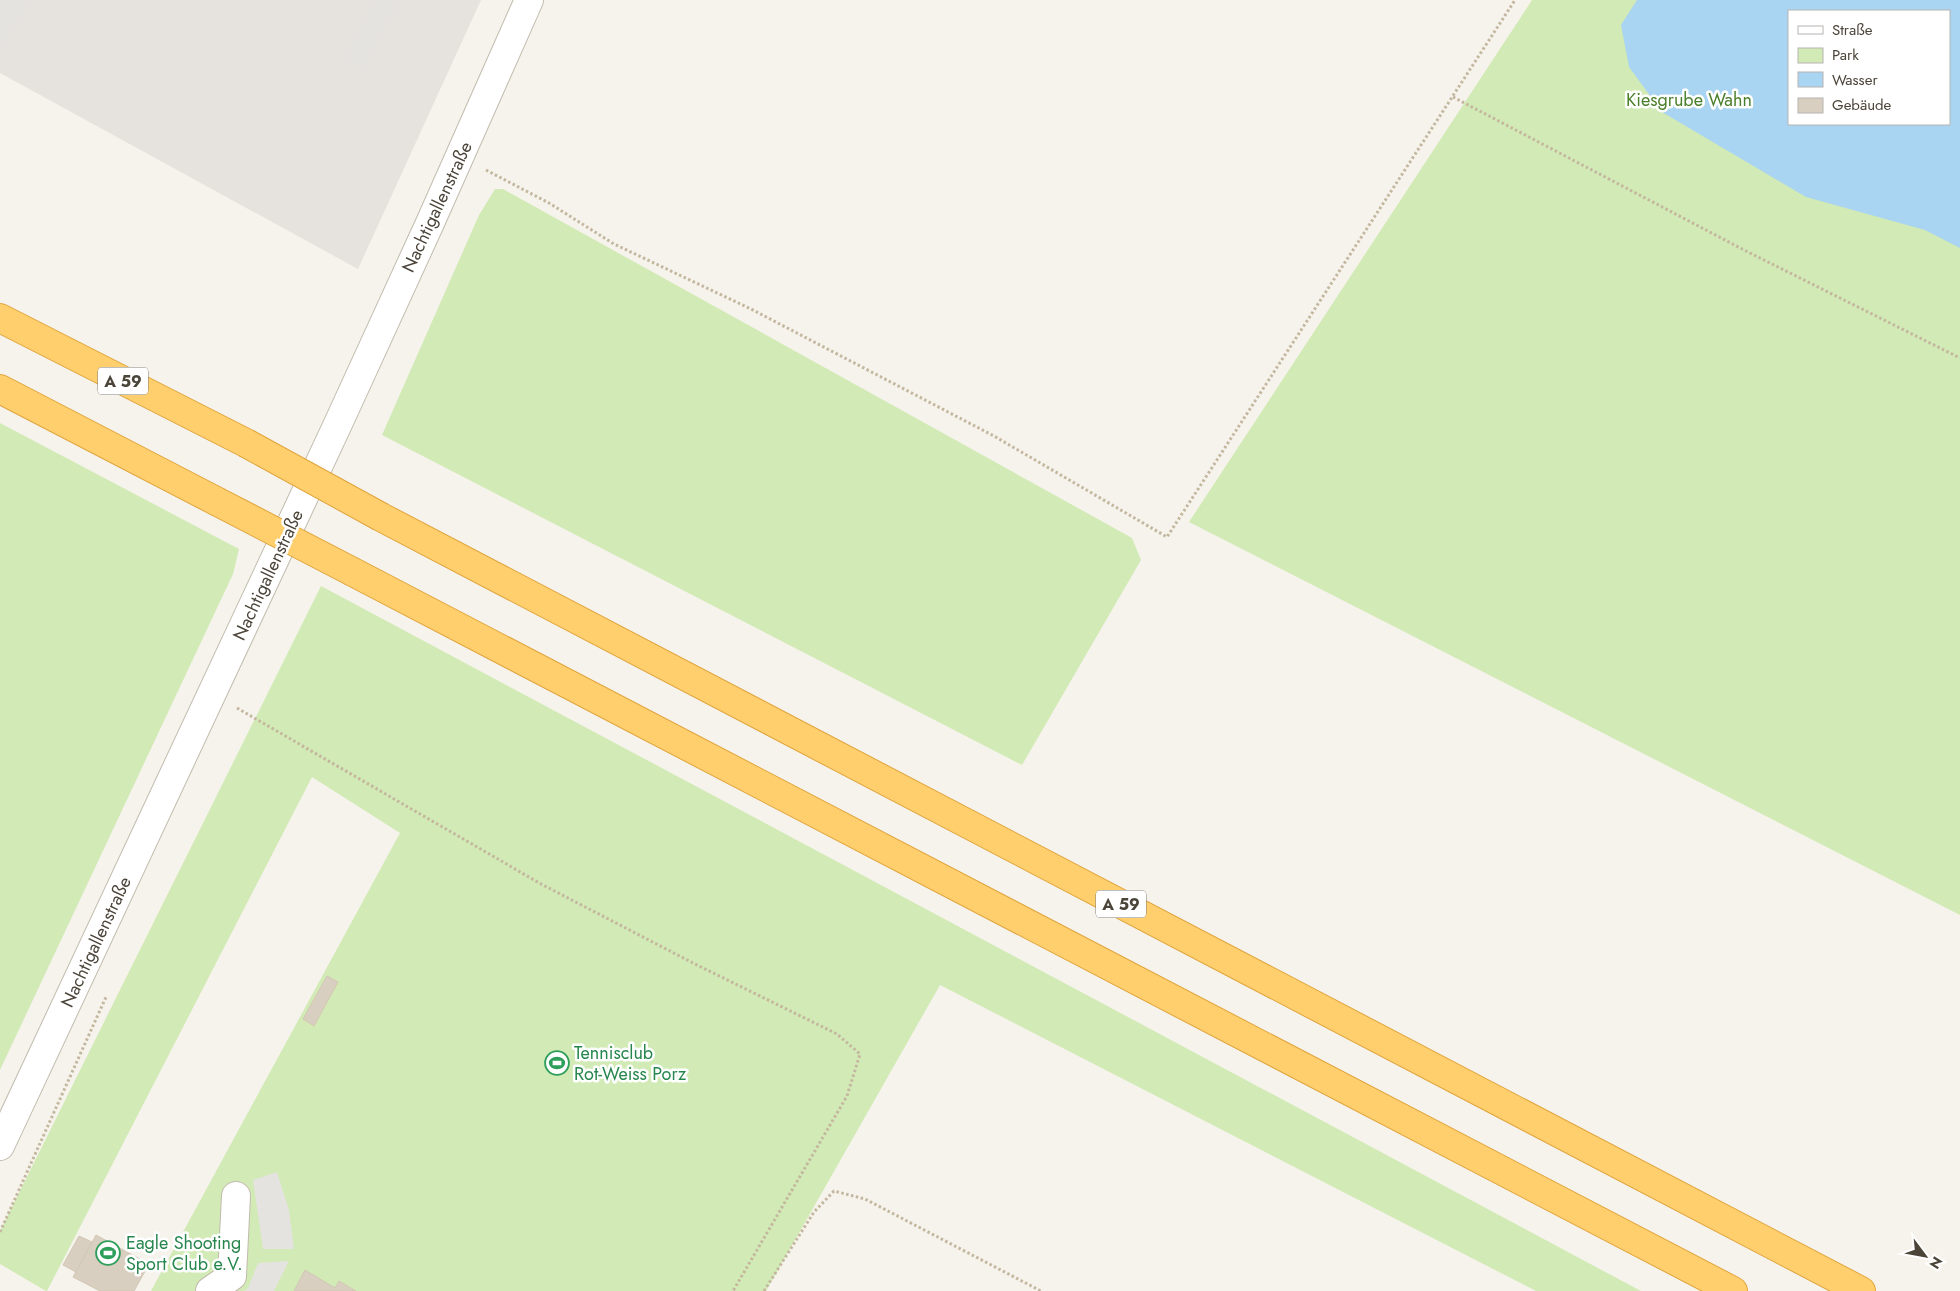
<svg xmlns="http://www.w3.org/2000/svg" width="1960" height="1291" viewBox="0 0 1960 1291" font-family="Jost,sans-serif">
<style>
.industrial{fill:#e6e2dd}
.green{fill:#d2eab5;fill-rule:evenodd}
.parking{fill:#e5e3e0}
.water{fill:#a9d4f2;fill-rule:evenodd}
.building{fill:#d8cfc1;stroke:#d3c7b4}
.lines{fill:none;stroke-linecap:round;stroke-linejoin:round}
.minor-casing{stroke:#c2bbae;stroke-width:30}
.highway-casing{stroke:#e0a43c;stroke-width:30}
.path{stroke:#c4b79f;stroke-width:3;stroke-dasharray:2.5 2.5;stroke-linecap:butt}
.minor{stroke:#fff;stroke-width:28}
.highway{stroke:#ffcf6e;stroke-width:28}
.highway-bridge-casing{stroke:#e0a43c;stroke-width:30;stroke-linecap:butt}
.highway-bridge{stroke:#ffcf6e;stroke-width:28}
.labels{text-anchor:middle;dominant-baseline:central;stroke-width:5;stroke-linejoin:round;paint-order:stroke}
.shield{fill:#fff;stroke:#817c74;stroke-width:1}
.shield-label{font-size:16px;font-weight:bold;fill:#4b4439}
.park-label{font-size:18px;fill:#4a7f2a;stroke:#fff}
.street-label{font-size:18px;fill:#4b4439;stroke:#fff}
.leisure-label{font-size:18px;fill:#27864d;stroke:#fff;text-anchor:start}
</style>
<rect width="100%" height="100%" fill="#f6f3ec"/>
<!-- industrial -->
<path class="industrial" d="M0,0H481L358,269L0,73Z"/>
<!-- green -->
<g class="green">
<path d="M1532,0H1960V915L1189,522ZM1789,11H1949V124H1789Z"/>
<path d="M495,189H503L1132,538L1141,560L1022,765L382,435L479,215Z"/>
<path d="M0,423L239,549L233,574L0,1070Z"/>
<path d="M321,586L1641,1291H1536L940,985L766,1291H151L400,833L312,777L47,1291H46L0,1264V1231Z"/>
</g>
<!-- parking -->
<g class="parking">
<path d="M0,0H31L1,54L0,53Z"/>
<path d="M374,0H402L364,71L343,59Z"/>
<path d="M277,1172L289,1210L294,1249H263L253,1180Z"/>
<path d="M289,1261L274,1291H244L248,1288L258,1263Z"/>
</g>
<!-- water -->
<path class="water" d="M1637,0H1960V248L1925,230L1806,197L1662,112L1629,67L1621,25ZM1789,11H1949V124H1789Z"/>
<!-- building -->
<g class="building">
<path d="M327,976L338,982L314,1026L303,1019Z"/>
<path d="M96,1235L149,1264L134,1291H100L73,1277Z"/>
<path d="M79,1236L92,1242L76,1272L63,1265Z"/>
<path d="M305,1270L335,1288L339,1281L356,1291H294Z"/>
</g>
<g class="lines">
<!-- minor casing -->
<g class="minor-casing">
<g id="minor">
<path d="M0,1146L337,426L430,223L529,0"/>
<path d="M210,1291L232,1276L236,1196"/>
</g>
</g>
<!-- highway casing -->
<g class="highway-casing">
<g id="highway">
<path d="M0,318L246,443"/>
<path d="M0,389L216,501"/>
<path d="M381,517L1861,1291"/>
<path d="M353,572L1733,1291"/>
</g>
</g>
<!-- path -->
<g class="path">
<path d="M1453,97L1744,250L1960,358"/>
<path d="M486,170L549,203L614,244L751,309L994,436L1167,537L1515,0"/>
<path d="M237,708L541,884L693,963L837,1034L860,1054L847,1096L733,1291"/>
<path d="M0,1232L106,997"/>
<path d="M764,1291L814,1212L834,1191L865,1199L1041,1291"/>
</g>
<!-- minor -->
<use href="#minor" class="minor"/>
<!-- highway -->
<use href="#highway" class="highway"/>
<!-- highway-bridge casing -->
<g class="highway-bridge-casing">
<g id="highway-bridge">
<path d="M246,443L381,517"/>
<path d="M216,501L353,572"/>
</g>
</g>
<!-- highway-bridge -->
<use href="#highway-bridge" class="highway-bridge"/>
</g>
<!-- icons -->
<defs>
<g id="stadium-ring" transform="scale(1.25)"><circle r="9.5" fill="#fff" stroke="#2e9e5b" stroke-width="1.5"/><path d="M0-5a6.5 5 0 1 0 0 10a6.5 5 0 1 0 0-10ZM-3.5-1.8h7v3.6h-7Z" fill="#2e9e5b"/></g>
</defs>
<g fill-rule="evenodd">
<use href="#stadium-ring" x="557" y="1063"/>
<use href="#stadium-ring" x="108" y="1253"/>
</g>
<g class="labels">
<!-- shield labels -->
<g class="shield">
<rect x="98" y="367.5" width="50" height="27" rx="4"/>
<rect x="1096" y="890.5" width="50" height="27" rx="4"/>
</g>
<g class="shield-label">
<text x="123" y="381">A 59</text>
<text x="1121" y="904">A 59</text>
</g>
<!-- park labels -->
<g class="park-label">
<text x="1689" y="100">Kiesgrube Wahn</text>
</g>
<!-- street labels -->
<g class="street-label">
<text transform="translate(437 207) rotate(-65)">Nachtigallenstraße</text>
<text transform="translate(268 575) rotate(-65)">Nachtigallenstraße</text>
<text transform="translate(96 942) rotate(-65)">Nachtigallenstraße</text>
</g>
<!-- leisure labels -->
<g class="leisure-label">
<text x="574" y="1053">Tennisclub<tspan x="574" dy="21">Rot-Weiss Porz</tspan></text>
<text x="126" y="1243">Eagle Shooting<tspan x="126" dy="21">Sport Club e.V.</tspan></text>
</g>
</g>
<!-- legend -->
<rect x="1788" y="10" width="162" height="115" fill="#ffffff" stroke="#b7b4b0"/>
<rect x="1798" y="26" width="25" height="8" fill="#ffffff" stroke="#b7b4b0"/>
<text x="1832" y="35" font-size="15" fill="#4b4439">Straße</text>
<rect x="1798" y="48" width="25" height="15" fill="#d2eab5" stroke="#b7b4b0"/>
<text x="1832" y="60" font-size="15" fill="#4b4439">Park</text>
<rect x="1798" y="72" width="25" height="15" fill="#a9d4f2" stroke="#b7b4b0"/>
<text x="1832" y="85" font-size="15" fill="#4b4439">Wasser</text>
<rect x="1798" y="98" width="25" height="15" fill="#d8cfc1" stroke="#b7b4b0"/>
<text x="1832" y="110" font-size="15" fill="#4b4439">Gebäude</text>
<!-- north arrow -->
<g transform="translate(1925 1256) rotate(122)" stroke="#ffffff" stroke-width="4" paint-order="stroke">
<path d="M0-4L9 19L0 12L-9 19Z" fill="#4b4439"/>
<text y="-8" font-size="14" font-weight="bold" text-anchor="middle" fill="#4b4439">N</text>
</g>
</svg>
